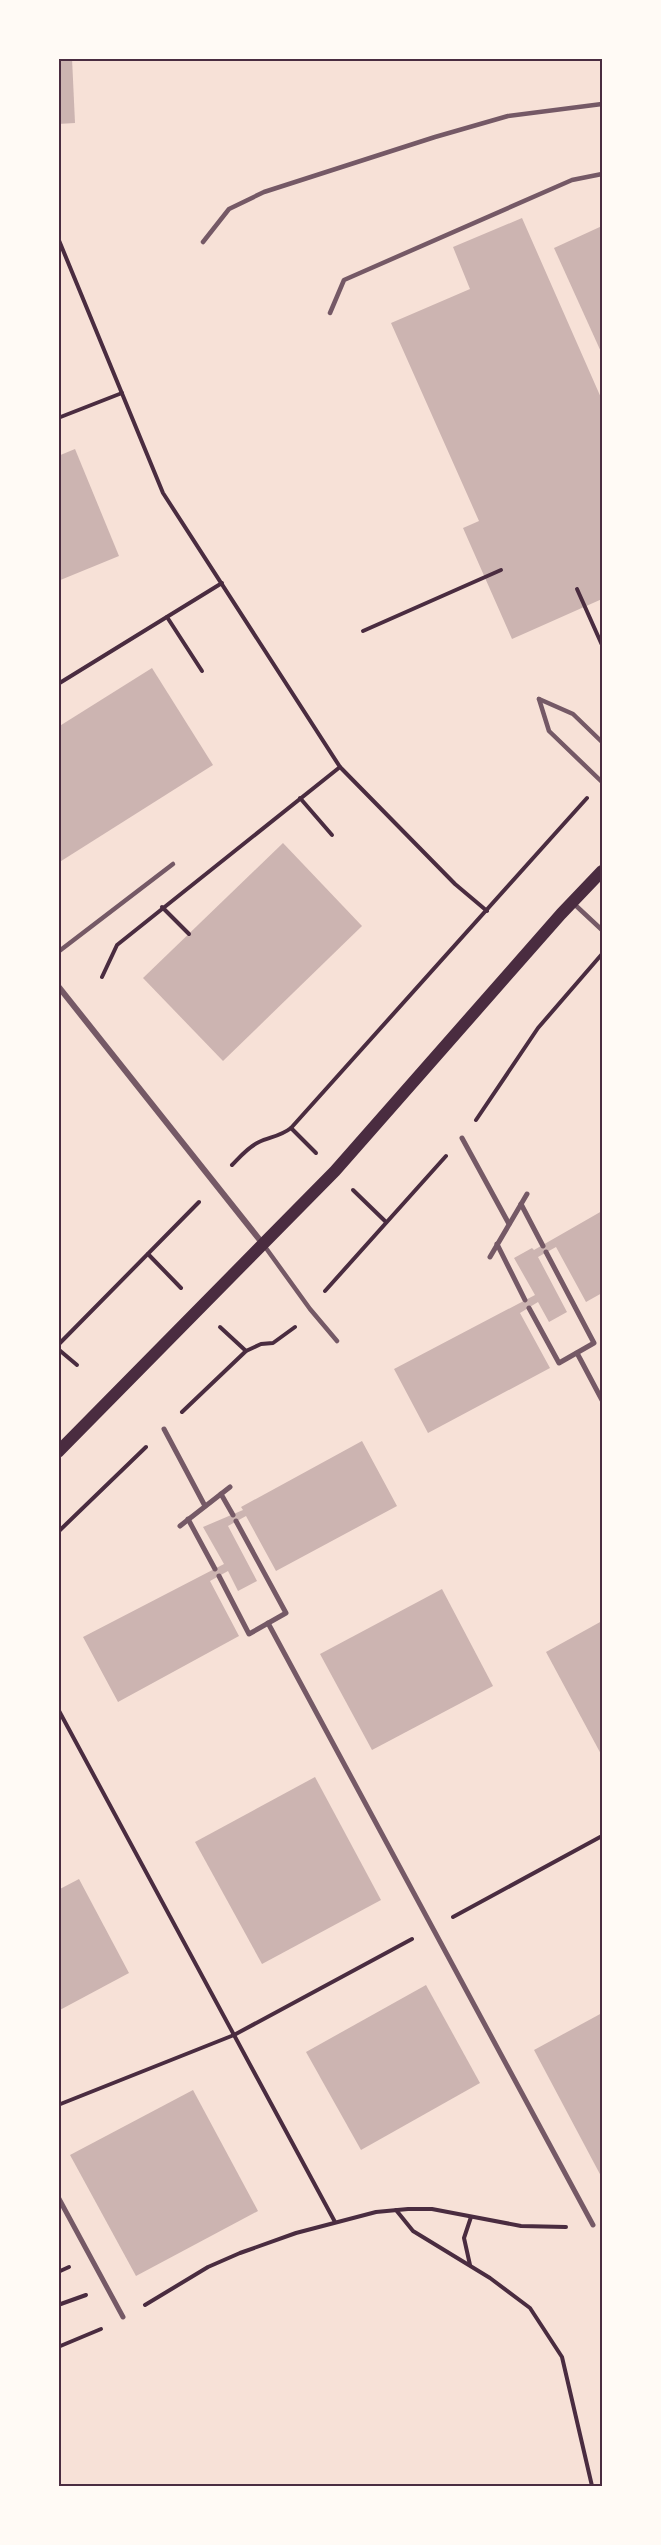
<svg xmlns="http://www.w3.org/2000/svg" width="661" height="2545" viewBox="0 0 661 2545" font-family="Inter,sans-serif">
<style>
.building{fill:#ccb4b1}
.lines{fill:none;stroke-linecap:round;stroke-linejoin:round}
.path{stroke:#4a2c40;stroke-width:4}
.service{stroke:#755966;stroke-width:4.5}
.pedestrian{stroke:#755966;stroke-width:5}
.minor{stroke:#755966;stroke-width:6}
.secondary{stroke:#4a2c40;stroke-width:12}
.neatline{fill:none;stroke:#4a2c40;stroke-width:2}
</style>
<rect width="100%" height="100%" fill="#f7e1d7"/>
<!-- building -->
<g class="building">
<path d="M58,58H72L75,123L58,124Z"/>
<path d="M522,218L602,400V599L512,639L463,528L479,521L391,323L470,289L453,247Z"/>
<path d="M602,226V354L554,248Z"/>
<path d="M75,449L119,556L58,581V456Z"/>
<path d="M152,668L213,765L58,863V727Z"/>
<path d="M283,843L362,926L223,1061L143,978Z"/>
<path d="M602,1211V1293L586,1302L556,1247L538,1257L567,1312L549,1322L538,1302L520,1313L550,1368L428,1433L394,1369L535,1295L514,1258L532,1248L534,1250Z"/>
<path d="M362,1441L397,1506L276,1571L246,1516L228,1526L257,1581L238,1591L228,1571L210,1581L239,1636L118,1702L83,1637L224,1564L203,1527L243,1510L241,1507Z"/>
<path d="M442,1589L493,1686L372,1750L320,1654Z"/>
<path d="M602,1621V1756L546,1652Z"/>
<path d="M315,1777L381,1900L262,1964L195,1842Z"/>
<path d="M79,1879L129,1973L58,2011V1890Z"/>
<path d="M426,1985L480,2083L361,2150L306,2052Z"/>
<path d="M602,2013V2178L534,2050Z"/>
<path d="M193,2090L258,2211L136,2276L70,2155Z"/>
</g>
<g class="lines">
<!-- path -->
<g class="path">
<path d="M58,238L163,493L340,767L455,884L487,911"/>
<path d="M58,418L122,393"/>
<path d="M577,589L602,645"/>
<path d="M167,617L202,671"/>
<path d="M363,631L501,570"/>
<path d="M58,684L222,583"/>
<path d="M300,798L332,835"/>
<path d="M162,907L189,934"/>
<path d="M102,977L117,945L340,767"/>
<path d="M476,1120L538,1028L602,954"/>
<path d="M291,1128L316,1153"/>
<path d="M232,1165C240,1157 248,1147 259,1142C270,1137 281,1136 291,1128L587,798"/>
<path d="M353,1190L386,1222"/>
<path d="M148,1254L181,1288"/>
<path d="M325,1291L446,1156"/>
<path d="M220,1327L246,1351"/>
<path d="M58,1345L199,1202"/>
<path d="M58,1349L77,1365"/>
<path d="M182,1412L246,1351L261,1344L273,1343L295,1327"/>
<path d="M58,1532L146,1447"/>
<path d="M58,1709L335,2222"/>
<path d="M453,1917L602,1836"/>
<path d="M58,2105L234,2035L412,1939"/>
<path d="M396,2210L413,2231L490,2278L530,2308L562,2357L592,2486"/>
<path d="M470,2265L464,2238L471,2217"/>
<path d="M58,2272L69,2267"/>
<path d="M58,2305L86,2295"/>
<path d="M145,2305L208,2267L240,2253L296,2233L376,2212L408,2209H432L521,2226L566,2227"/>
<path d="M58,2347L101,2329"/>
</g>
<!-- service -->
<g class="service">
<path d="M203,242L229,209L264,192L435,137L508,116L602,104"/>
<path d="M330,313L344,280L572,180L602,174"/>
<path d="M539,699L549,731L602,782"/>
<path d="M539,699L573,714L602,742"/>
<path d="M572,902L602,930"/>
<path d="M58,952L173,864"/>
<path d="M263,1244L310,1309L337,1341"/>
</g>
<!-- pedestrian -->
<g class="pedestrian">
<path d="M462,1138L509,1224"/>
<path d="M521,1204L543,1246"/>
<path d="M497,1244L525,1300"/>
<path d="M490,1257L527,1194"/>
<path d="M529,1308L559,1363L594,1343L546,1252"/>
<path d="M577,1353L602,1400"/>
<path d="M164,1429L205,1506"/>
<path d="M221,1494L233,1515"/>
<path d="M188,1519L215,1569"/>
<path d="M180,1526L230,1487"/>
<path d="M219,1576L249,1634L286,1613L236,1521"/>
<path d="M268,1623L593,2225"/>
<path d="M58,2197L123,2317"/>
</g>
<!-- minor -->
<path class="minor" d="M58,986L263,1244"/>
<!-- secondary -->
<path class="secondary" d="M58,1452L335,1171L561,914L602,871"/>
</g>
<!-- border -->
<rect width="661" height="2545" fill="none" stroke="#fffaf5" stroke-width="120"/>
<rect x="60" y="60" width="541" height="2425" class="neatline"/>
</svg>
